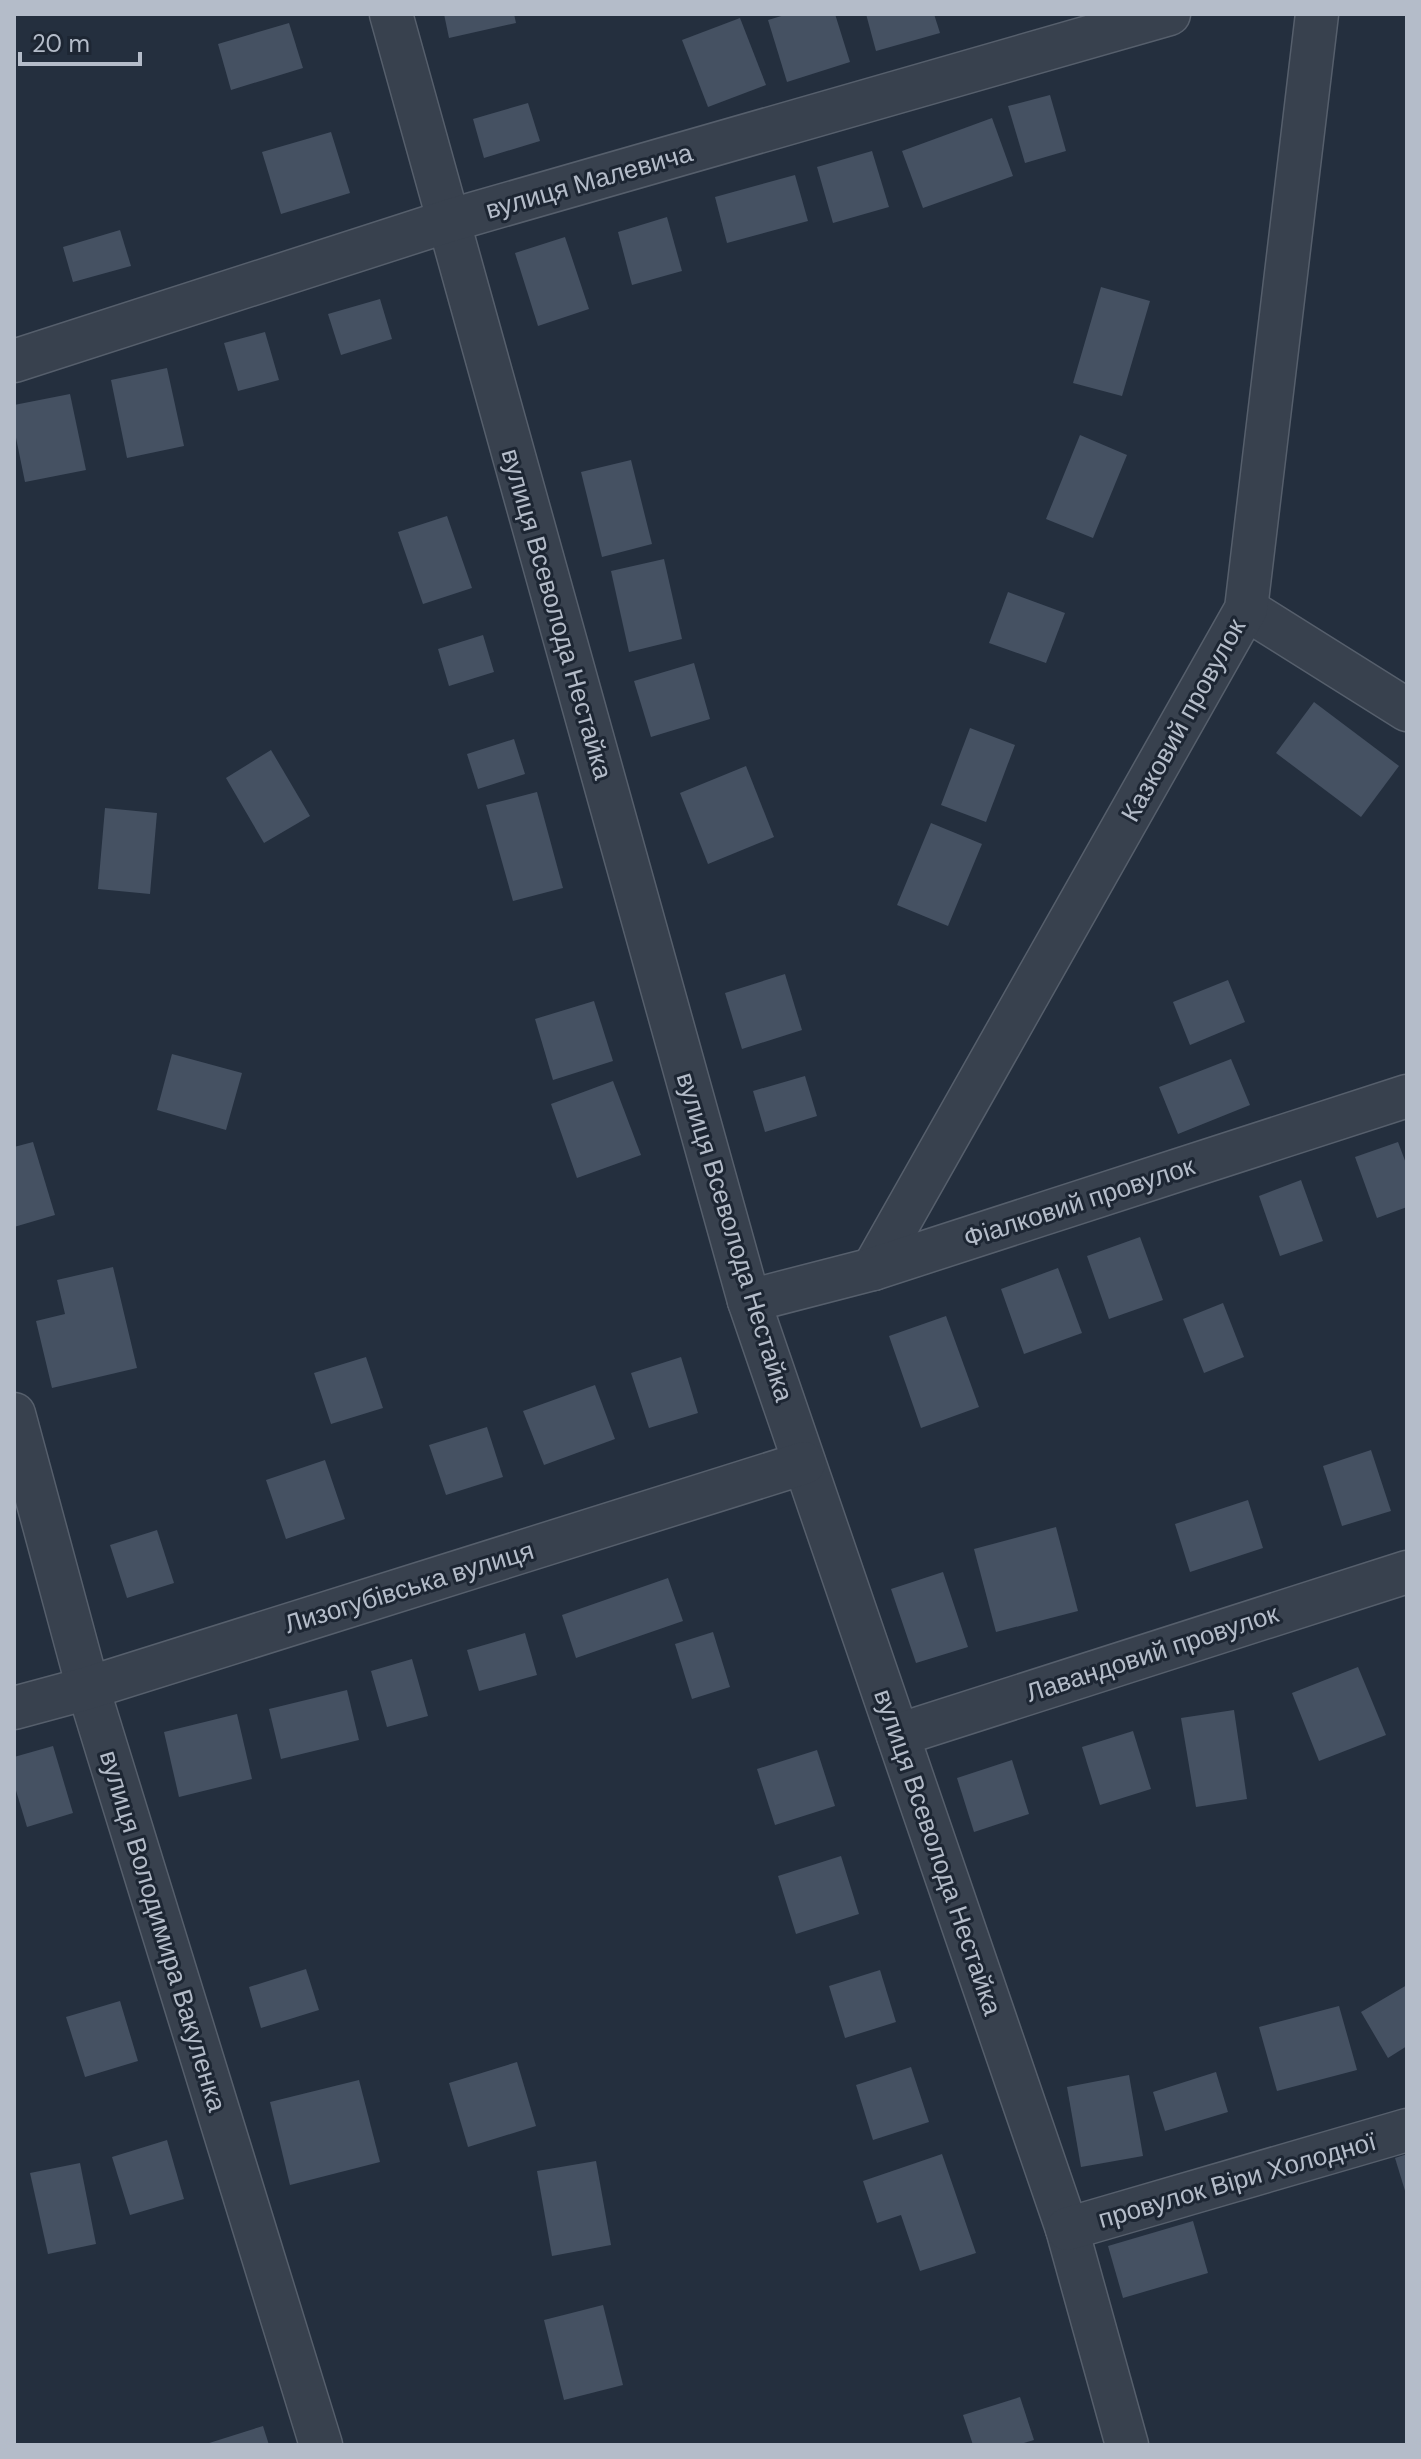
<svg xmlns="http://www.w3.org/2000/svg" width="1421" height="2459" viewBox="0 0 1421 2459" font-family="'DM Sans',sans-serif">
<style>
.building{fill:#455162}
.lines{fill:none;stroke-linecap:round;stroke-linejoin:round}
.minor-casing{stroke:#565f6c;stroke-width:45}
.minor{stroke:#38414e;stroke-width:42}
.labels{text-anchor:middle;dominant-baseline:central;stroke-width:6;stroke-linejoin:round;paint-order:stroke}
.street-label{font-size:26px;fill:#b4bcc9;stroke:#1d2633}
</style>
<rect width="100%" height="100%" fill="#242f3e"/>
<!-- building -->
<g class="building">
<path d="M444,14H514L516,23L449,38Z"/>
<path d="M788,14H835L850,62L787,82L768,20Z"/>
<path d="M866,14H934L940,33L876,51Z"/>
<path d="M740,18L766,85L708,107L682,40Z"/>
<path d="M289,23L303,68L231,90L218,44Z"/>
<path d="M1050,95L1066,151L1025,163L1008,106Z"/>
<path d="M528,103L540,141L484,158L473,119Z"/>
<path d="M992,118L1013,176L923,208L902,151Z"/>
<path d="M331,132L350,193L281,214L262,152Z"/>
<path d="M872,151L889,207L833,223L817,167Z"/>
<path d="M795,175L808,221L727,243L715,197Z"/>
<path d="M667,217L682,271L632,285L618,232Z"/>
<path d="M120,230L131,266L73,282L63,247Z"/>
<path d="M565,237L589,309L538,326L515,253Z"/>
<path d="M1101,287L1150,301L1122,396L1073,383Z"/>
<path d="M380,299L392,339L341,355L328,314Z"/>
<path d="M265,332L279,380L238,391L224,343Z"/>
<path d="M167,368L184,446L127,458L111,380Z"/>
<path d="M70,394L86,470L25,482L14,428V405Z"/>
<path d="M1080,435L1127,455L1093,538L1046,519Z"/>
<path d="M631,460L652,544L602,557L581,472Z"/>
<path d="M447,516L472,588L423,604L398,532Z"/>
<path d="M664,559L682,639L629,652L611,571Z"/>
<path d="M1008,592L1065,613L1046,663L989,643Z"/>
<path d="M483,635L494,672L449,686L438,649Z"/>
<path d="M694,663L710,719L651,737L634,681Z"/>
<path d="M1314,702L1399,766L1361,817L1276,753Z"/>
<path d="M970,728L1015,745L986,822L941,805Z"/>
<path d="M514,739L525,774L478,789L467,754Z"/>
<path d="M271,750L310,816L264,843L226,778Z"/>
<path d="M746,766L774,837L708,864L680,793Z"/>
<path d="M537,792L563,888L513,901L486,805Z"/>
<path d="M105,808L157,813L150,894L98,889Z"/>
<path d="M931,823L982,844L948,926L897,905Z"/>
<path d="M785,974L802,1030L742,1049L725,993Z"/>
<path d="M1228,980L1245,1022L1190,1045L1173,1002Z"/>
<path d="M594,1001L613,1061L553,1080L535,1019Z"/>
<path d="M172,1054L242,1073L226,1130L157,1110Z"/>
<path d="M1231,1059L1250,1105L1178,1134L1159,1087Z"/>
<path d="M805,1076L817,1116L765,1132L753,1091Z"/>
<path d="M613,1081L641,1155L577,1178L551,1104Z"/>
<path d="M33,1142L55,1215L14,1227V1147Z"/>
<path d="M1398,1142L1407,1166V1207L1377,1218L1355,1157Z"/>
<path d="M1301,1180L1323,1241L1280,1256L1259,1196Z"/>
<path d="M1140,1237L1163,1300L1109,1319L1087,1256Z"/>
<path d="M113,1267L137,1368L52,1388L36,1321L65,1314L57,1280Z"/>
<path d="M1058,1268L1082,1333L1024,1354L1001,1289Z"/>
<path d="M1223,1303L1244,1357L1204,1373L1183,1319Z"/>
<path d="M946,1316L979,1407L921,1428L889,1336Z"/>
<path d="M366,1357L383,1408L331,1424L314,1373Z"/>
<path d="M681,1357L698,1413L649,1428L631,1373Z"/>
<path d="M595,1385L615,1439L544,1465L523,1411Z"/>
<path d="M487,1427L503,1477L446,1495L429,1445Z"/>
<path d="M1371,1450L1391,1511L1342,1526L1323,1466Z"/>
<path d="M325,1460L345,1519L286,1539L266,1480Z"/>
<path d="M1248,1500L1263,1548L1190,1572L1175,1524Z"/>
<path d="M1056,1527L1078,1611L996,1632L974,1549Z"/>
<path d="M157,1530L174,1583L127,1598L110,1545Z"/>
<path d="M943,1572L968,1647L916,1663L891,1589Z"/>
<path d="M668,1578L683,1621L576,1658L562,1615Z"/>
<path d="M713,1632L730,1687L692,1699L675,1644Z"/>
<path d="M525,1633L537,1675L479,1691L467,1650Z"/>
<path d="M412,1659L428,1716L387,1727L371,1671Z"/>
<path d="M1358,1667L1386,1735L1319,1761L1292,1693Z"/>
<path d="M347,1690L359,1740L281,1759L269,1709Z"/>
<path d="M1234,1710L1247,1799L1196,1807L1181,1718Z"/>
<path d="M237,1714L252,1779L179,1797L164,1732Z"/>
<path d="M1133,1731L1151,1789L1100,1805L1082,1747Z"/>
<path d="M53,1746L73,1813L27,1827L14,1784V1757Z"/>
<path d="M817,1750L835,1806L775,1825L757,1769Z"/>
<path d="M1012,1760L1029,1814L974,1832L957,1778Z"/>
<path d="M841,1856L859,1914L796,1934L778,1876Z"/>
<path d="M306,1969L319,2010L261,2028L249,1987Z"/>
<path d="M880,1970L896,2022L845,2038L829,1986Z"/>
<path d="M1407,1985V2046L1388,2058L1361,2012Z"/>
<path d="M120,2001L138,2061L85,2077L66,2017Z"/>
<path d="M1339,2006L1357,2070L1277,2091L1259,2027Z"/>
<path d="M517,2062L536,2126L468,2147L449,2083Z"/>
<path d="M911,2067L929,2122L873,2140L856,2085Z"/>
<path d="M1216,2072L1228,2112L1165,2131L1153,2092Z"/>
<path d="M1129,2075L1143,2156L1081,2167L1067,2087Z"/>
<path d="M359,2080L380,2162L290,2185L270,2102Z"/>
<path d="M167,2140L184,2199L130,2215L112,2157Z"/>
<path d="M942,2154L976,2253L920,2271L901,2215L877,2223L863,2181Z"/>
<path d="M1407,2154V2194H1406L1395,2158Z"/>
<path d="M596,2161L611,2245L552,2256L537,2171Z"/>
<path d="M80,2163L96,2244L48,2254L30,2173Z"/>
<path d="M1193,2221L1208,2273L1123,2298L1108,2246Z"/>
<path d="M603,2305L623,2385L564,2400L544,2320Z"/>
<path d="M1020,2397L1034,2440L1017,2445H973L963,2415Z"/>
<path d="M263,2426L269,2445H206V2444Z"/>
</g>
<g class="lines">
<!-- minor casing -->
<g class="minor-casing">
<g id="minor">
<path d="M391,14L749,1301L1067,2229L1127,2445"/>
<path d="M14,361L448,221L1169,14"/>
<path d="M1246,609L1407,710"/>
<path d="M873,1269L1246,609L1317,14"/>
<path d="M749,1301L873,1269L1407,1096"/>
<path d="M14,1414L88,1688L321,2445"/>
<path d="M14,1708L88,1688L804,1463"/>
<path d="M898,1735L1407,1572"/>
<path d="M1067,2229L1407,2130"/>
</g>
</g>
<!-- minor -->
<use href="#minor" class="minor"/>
</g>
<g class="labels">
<!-- street labels -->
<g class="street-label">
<text transform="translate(589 181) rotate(-16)">вулиця Малевича</text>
<text transform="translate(557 614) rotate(74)">вулиця Всеволода Нестайка</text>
<text transform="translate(1183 720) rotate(-61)">Казковий провулок</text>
<text transform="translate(1079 1202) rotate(-18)">Фіалковий провулок</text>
<text transform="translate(735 1237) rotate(73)">вулиця Всеволода Нестайка</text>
<text transform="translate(409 1587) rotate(-17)">Лизогубівська вулиця</text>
<text transform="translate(1152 1653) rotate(-18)">Лавандовий провулок</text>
<text transform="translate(938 1852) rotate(71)">вулиця Всеволода Нестайка</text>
<text transform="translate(163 1931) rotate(73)">вулиця Володимира Вакуленка</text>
<text transform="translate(1237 2180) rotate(-16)">провулок Віри Холодної</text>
</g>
</g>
<!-- border -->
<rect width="1421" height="2459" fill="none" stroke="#b4bcc9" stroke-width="32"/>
<!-- scale -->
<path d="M20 52v12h120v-12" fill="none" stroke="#b4bcc9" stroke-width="4"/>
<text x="32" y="52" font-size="24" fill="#b4bcc9" stroke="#1d2633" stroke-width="6" paint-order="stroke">20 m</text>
</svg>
